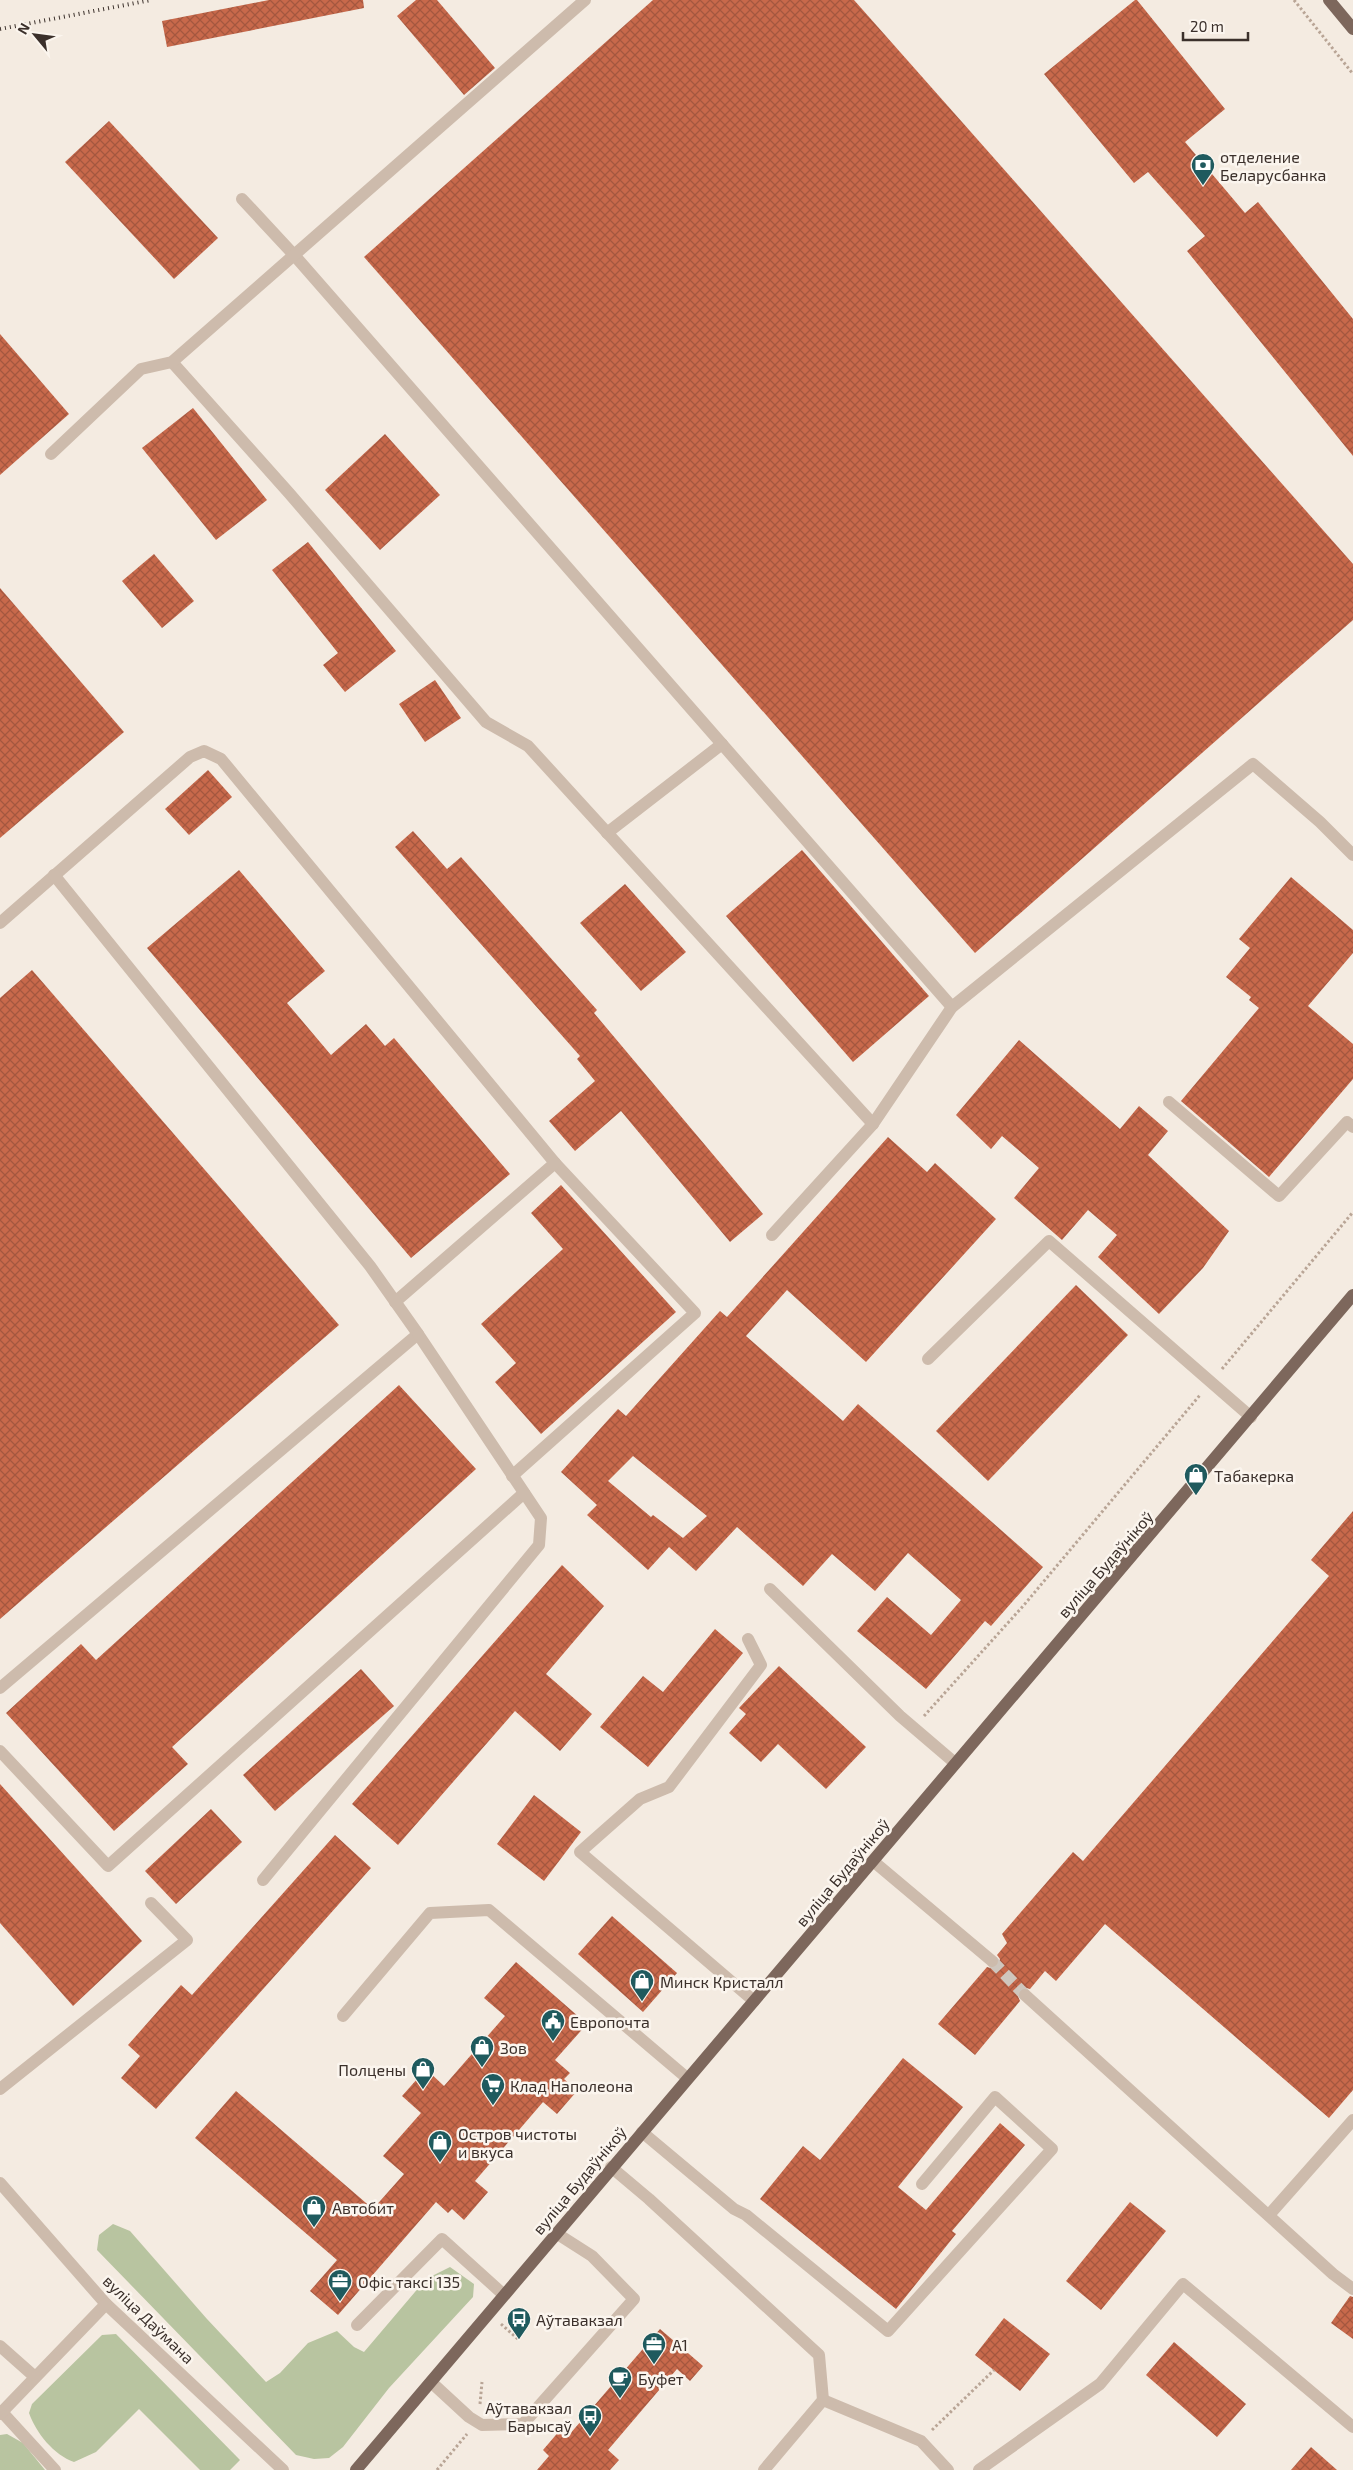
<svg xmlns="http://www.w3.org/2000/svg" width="1353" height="2470" viewBox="0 0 1353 2470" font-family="'Exo 2',sans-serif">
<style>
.grass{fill:#b8c4a0}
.building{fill:url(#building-cross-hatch);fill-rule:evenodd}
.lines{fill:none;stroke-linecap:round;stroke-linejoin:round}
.minor-tunnel{stroke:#cfc6bd;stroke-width:12;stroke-dasharray:12 6;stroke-linecap:butt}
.path{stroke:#b9a596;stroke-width:3;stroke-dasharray:2.5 2.5;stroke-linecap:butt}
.minor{stroke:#cdbbac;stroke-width:12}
.major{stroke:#7d675c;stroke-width:12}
.rail{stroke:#3b302b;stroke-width:4;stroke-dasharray:1 4;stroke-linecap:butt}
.labels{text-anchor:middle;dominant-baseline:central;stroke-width:5;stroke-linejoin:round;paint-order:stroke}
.poi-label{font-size:16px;fill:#3b302b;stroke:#fbf5ee;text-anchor:start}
.street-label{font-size:16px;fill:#3b302b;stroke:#fbf5ee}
</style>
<defs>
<pattern id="building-cross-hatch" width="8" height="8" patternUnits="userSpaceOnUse" patternTransform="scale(1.25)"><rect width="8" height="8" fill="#c8694b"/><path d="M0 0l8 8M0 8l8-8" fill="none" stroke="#a4573f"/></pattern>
</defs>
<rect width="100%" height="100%" fill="#f4ebe1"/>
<!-- grass -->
<g class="grass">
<path d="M113,2224L130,2231L207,2319L266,2382L280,2373L308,2343L337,2331L354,2347L364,2352L426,2279L450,2267L474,2284L473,2297L389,2388L343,2447L329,2458L314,2459L296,2455L97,2250L99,2235Z"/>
<path d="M116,2334L240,2460L230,2470H200L139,2409L96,2452L74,2462C54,2455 36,2433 29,2413L32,2404L102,2335Z"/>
<path d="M7,2434L23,2443L45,2470H0V2435Z"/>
</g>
<!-- building -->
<g class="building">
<path d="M269,0H363L364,8L167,47L162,21Z"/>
<path d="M416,0H437L495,68L464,95L397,16Z"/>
<path d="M653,0H854L1353,564V620L975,953L364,257Z"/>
<path d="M1135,0H1137L1225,109L1185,142L1245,213L1258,202L1353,319V456L1187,251L1205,236L1148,172L1134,183L1044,74Z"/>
<path d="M109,121L218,238L174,279L65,162Z"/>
<path d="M0,334L69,414L0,475Z"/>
<path d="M193,408L267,500L216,540L142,448Z"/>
<path d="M385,434L440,495L380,550L325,490Z"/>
<path d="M308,542L396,651L345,692L323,665L338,653L272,570Z"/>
<path d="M154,554L194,601L162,628L122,581Z"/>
<path d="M0,588L124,732L0,838Z"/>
<path d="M435,680L461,718L425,742L399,704Z"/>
<path d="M208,770L232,797L189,835L165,809Z"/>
<path d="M413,831L447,869L461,857L597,1010L594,1013L763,1214L730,1242L621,1111L575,1151L549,1121L595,1081L577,1059L580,1056L395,847Z"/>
<path d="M802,850L929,996L853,1062L726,916Z"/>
<path d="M239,870L325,971L287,1003L331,1055L366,1024L385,1046L394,1038L510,1174L411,1258L147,948Z"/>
<path d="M1291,877L1353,930V953L1308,1006L1353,1044V1079L1269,1177L1181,1101L1259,1008L1249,1000L1251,997L1226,977L1250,948L1239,939Z"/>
<path d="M625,884L686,952L641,991L580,923Z"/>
<path d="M32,970L339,1325L0,1619V998Z"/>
<path d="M1019,1040L1120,1129L1139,1106L1168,1131L1148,1155L1229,1231L1203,1268L1159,1314L1098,1257L1117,1235L1088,1210L1062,1240L1014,1198L1039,1168L1002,1136L991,1149L956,1115Z"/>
<path d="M888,1137L927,1172L935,1163L996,1219L866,1362L787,1290L746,1336L843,1421L858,1404L1043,1567L991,1626L985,1621L926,1689L857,1631L887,1597L931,1635L961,1600L908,1553L875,1591L832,1554L803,1586L737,1527L696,1571L669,1547L648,1570L587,1515L597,1505L561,1472L618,1409L626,1416L720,1311L727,1317ZM633,1456L707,1516L683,1538L653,1515L651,1517L608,1481Z"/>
<path d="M561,1185L676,1312L541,1434L495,1382L516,1363L481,1324L563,1249L531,1213Z"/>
<path d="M1076,1285L1128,1335L988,1481L936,1431Z"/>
<path d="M399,1385L476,1469L172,1747L188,1764L114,1831L6,1713L81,1644L96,1660Z"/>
<path d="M1353,1511V2090L1329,2118L1105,1924L1056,1981L1045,1971L1030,1989L1023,1987L1019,1989L1017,1994L1020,2001L975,2055L938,2024L987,1967L994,1969L998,1966L1000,1959L997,1955L1007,1943L1002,1934L1073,1852L1083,1861L1329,1576L1311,1560Z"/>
<path d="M562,1565L604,1606L546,1674L592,1714L560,1751L515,1711L398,1845L352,1804Z"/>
<path d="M715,1629L743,1653L648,1767L600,1727L643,1676L663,1692Z"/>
<path d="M779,1666L866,1747L826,1789L778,1744L761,1762L729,1733L746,1714L739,1708Z"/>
<path d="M361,1669L394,1706L275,1811L243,1775Z"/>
<path d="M0,1784L142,1941L73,2006L0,1923Z"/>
<path d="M534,1795L581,1832L544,1881L497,1844Z"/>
<path d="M211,1809L242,1842L176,1904L145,1871Z"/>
<path d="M335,1835L371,1868L156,2109L121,2078L140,2056L128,2045L181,1985L192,1995Z"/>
<path d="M612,1916L677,1973L643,2012L578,1954Z"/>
<path d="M516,1962L587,2024L555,2060L570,2073L564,2079L577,2091L557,2114L543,2102L475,2181L488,2192L464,2220L452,2209L448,2213L436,2202L338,2315L310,2291L337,2260L195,2138L236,2091L373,2209L404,2174L383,2156L421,2113L402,2096L426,2069L444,2086L505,2016L484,1998Z"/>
<path d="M903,2058L963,2107L898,2187L926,2210L1000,2123L1025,2145L952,2231L956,2234L896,2309L760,2199L803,2146L820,2160Z"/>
<path d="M1130,2202L1166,2231L1101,2310L1066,2281Z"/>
<path d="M1350,2296L1353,2297V2339L1331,2323Z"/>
<path d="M1004,2318L1050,2354L1020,2391L975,2355Z"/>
<path d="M660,2329L703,2366L690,2381L677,2369L608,2450L619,2460L610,2470H537L549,2456L543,2450L561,2429L569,2435Z"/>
<path d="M1174,2342L1246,2404L1217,2437L1146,2375Z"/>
<path d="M1311,2447L1337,2470H1291Z"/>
</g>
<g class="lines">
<!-- minor-tunnel -->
<path class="minor-tunnel" d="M992,1961L1025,1995"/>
<!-- path -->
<g class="path">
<path d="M1294,0L1353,74"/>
<path d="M1222,1369L1353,1212"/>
<path d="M924,1716L1024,1605L1200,1395"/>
<path d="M501,2324L519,2340"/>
<path d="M480,2404L482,2382"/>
<path d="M932,2430L994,2370"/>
<path d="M437,2470L467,2434"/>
</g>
<!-- minor -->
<g class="minor">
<path d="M242,199L295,256L952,1007"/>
<path d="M172,362L289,493L486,722L528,746L873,1124"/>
<path d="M51,454L141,369L172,362L585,0"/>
<path d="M607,833L722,744"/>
<path d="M0,923L190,757L204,751L221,759L555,1163L695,1313L512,1476"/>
<path d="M1169,1102L1279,1196L1347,1122L1353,1127"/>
<path d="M772,1235L873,1124L952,1007L1253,764L1320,822L1353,855"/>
<path d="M395,1302L555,1163"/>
<path d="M928,1359L1049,1241L1251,1417"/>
<path d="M770,1589L900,1716L955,1763"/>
<path d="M748,1639L761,1665L669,1787L640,1799L580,1852L754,2001"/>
<path d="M0,1688L418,1334L370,1266L54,875"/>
<path d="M0,1751L108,1866L524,1493"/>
<path d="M873,1861L992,1961"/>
<path d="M263,1880L539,1545L541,1518L418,1334"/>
<path d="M1025,1995L1333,2274L1353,2289"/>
<path d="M343,2016L430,1913L489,1910L687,2078"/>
<path d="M0,2089L187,1940L151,1903"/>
<path d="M642,2132L734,2209L746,2215L888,2331L1052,2149L995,2097L922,2184"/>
<path d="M611,2167L649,2199L819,2355L823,2400L764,2470"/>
<path d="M0,2183L106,2304L283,2470"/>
<path d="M1269,2215L1353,2120"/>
<path d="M357,2325L442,2239L504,2295"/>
<path d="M0,2346L35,2377"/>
<path d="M431,2382L469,2417L482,2425L523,2424L634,2299L592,2256L556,2233"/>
<path d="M823,2400L921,2441L948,2470"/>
<path d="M2,2412L55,2470"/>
<path d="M0,2414L106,2304"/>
<path d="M979,2470L1100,2384L1183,2284L1353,2427"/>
</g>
<!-- major -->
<g class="major">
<path d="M1329,0L1353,29"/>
<path d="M356,2470L1353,1295"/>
</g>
<!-- rail -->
<path class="rail" d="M0,29L151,0"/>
</g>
<!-- icons -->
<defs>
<g id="bank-pin" transform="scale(1.25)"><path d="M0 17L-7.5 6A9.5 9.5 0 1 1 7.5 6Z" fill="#1f5a5e" stroke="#fbf5ee"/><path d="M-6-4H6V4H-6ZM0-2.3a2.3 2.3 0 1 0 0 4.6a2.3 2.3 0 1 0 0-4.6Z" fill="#fff"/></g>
<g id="shop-pin" transform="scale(1.25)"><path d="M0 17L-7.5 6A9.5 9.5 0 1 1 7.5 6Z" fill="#1f5a5e" stroke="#fbf5ee"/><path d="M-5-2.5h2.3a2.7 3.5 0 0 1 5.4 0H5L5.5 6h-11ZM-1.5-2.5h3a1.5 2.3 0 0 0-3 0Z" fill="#fff"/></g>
<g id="civic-pin" transform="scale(1.25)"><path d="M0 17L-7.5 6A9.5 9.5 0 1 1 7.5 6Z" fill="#1f5a5e" stroke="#fbf5ee"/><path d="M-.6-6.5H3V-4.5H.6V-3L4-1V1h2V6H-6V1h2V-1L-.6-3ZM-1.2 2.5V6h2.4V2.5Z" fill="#fff"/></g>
<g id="supermarket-pin" transform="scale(1.25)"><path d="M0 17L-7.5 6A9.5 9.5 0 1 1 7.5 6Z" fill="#1f5a5e" stroke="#fbf5ee"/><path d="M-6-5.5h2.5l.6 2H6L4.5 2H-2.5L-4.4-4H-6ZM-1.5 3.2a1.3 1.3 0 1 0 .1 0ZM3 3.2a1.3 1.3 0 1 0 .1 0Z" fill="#fff"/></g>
<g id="office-pin" transform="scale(1.25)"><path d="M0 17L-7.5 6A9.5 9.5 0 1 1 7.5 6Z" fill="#1f5a5e" stroke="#fbf5ee"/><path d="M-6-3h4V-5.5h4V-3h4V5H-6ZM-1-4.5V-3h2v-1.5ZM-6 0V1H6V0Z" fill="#fff"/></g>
<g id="bus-pin" transform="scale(1.25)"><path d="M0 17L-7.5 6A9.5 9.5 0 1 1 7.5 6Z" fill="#1f5a5e" stroke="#fbf5ee"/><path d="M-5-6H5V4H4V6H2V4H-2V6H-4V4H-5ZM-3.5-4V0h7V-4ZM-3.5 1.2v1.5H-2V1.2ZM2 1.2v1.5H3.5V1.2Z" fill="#fff"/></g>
<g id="cafe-pin" transform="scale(1.25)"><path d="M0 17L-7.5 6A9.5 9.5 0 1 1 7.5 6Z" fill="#1f5a5e" stroke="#fbf5ee"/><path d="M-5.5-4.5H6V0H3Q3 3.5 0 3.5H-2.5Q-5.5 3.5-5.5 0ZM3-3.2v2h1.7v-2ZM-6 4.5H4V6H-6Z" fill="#fff"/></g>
</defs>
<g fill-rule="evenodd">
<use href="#bank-pin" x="1203" y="165"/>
<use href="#shop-pin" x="1196" y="1475"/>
<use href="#shop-pin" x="642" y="1981"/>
<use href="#civic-pin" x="553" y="2021"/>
<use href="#shop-pin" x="482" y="2047"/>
<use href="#shop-pin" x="423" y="2069"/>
<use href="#supermarket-pin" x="493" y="2085"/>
<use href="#shop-pin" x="440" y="2142"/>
<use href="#shop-pin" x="314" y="2207"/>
<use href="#office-pin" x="340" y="2281"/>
<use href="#bus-pin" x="519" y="2319"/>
<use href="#office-pin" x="654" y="2344"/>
<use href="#cafe-pin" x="620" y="2378"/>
<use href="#bus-pin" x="590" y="2416"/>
</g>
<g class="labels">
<!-- poi labels -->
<g class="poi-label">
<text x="1220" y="156">отделение<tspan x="1220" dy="18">Беларусбанка</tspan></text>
<text x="1214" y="1475">Табакерка</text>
<text x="660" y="1981">Минск Кристалл</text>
<text x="570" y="2021">Европочта</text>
<text x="500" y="2047">Зов</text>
<text x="406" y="2069" text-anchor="end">Полцены</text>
<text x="510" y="2085">Клад Наполеона</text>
<text x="458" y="2133">Остров чистоты<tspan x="458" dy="18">и вкуса</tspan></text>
<text x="332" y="2207">Автобит</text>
<text x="358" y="2281">Офіс таксі 135</text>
<text x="536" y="2319">Аўтавакзал</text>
<text x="672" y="2344">A1</text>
<text x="638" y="2378">Буфет</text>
<text x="572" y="2407" text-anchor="end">Аўтавакзал<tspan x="572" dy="18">Барысаў</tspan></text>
</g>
<!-- street labels -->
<g class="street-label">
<text transform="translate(1105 1564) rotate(-49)">вуліца Будаўнікоў</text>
<text transform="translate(842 1872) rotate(-50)">вуліца Будаўнікоў</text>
<text transform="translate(579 2180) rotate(-50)">вуліца Будаўнікоў</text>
<text transform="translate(149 2319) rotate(44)">вуліца Даўмана</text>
</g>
</g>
<!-- north arrow -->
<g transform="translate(35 35) rotate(299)" stroke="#fbf5ee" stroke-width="4" paint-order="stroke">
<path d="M0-4L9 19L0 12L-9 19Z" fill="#3b302b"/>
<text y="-8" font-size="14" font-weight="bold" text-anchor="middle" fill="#3b302b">N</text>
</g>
<!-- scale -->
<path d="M1183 32v8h65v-8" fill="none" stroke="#3b302b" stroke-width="2.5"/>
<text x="1190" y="32" font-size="15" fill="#3b302b" stroke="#fbf5ee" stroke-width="4" paint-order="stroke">20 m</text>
</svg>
